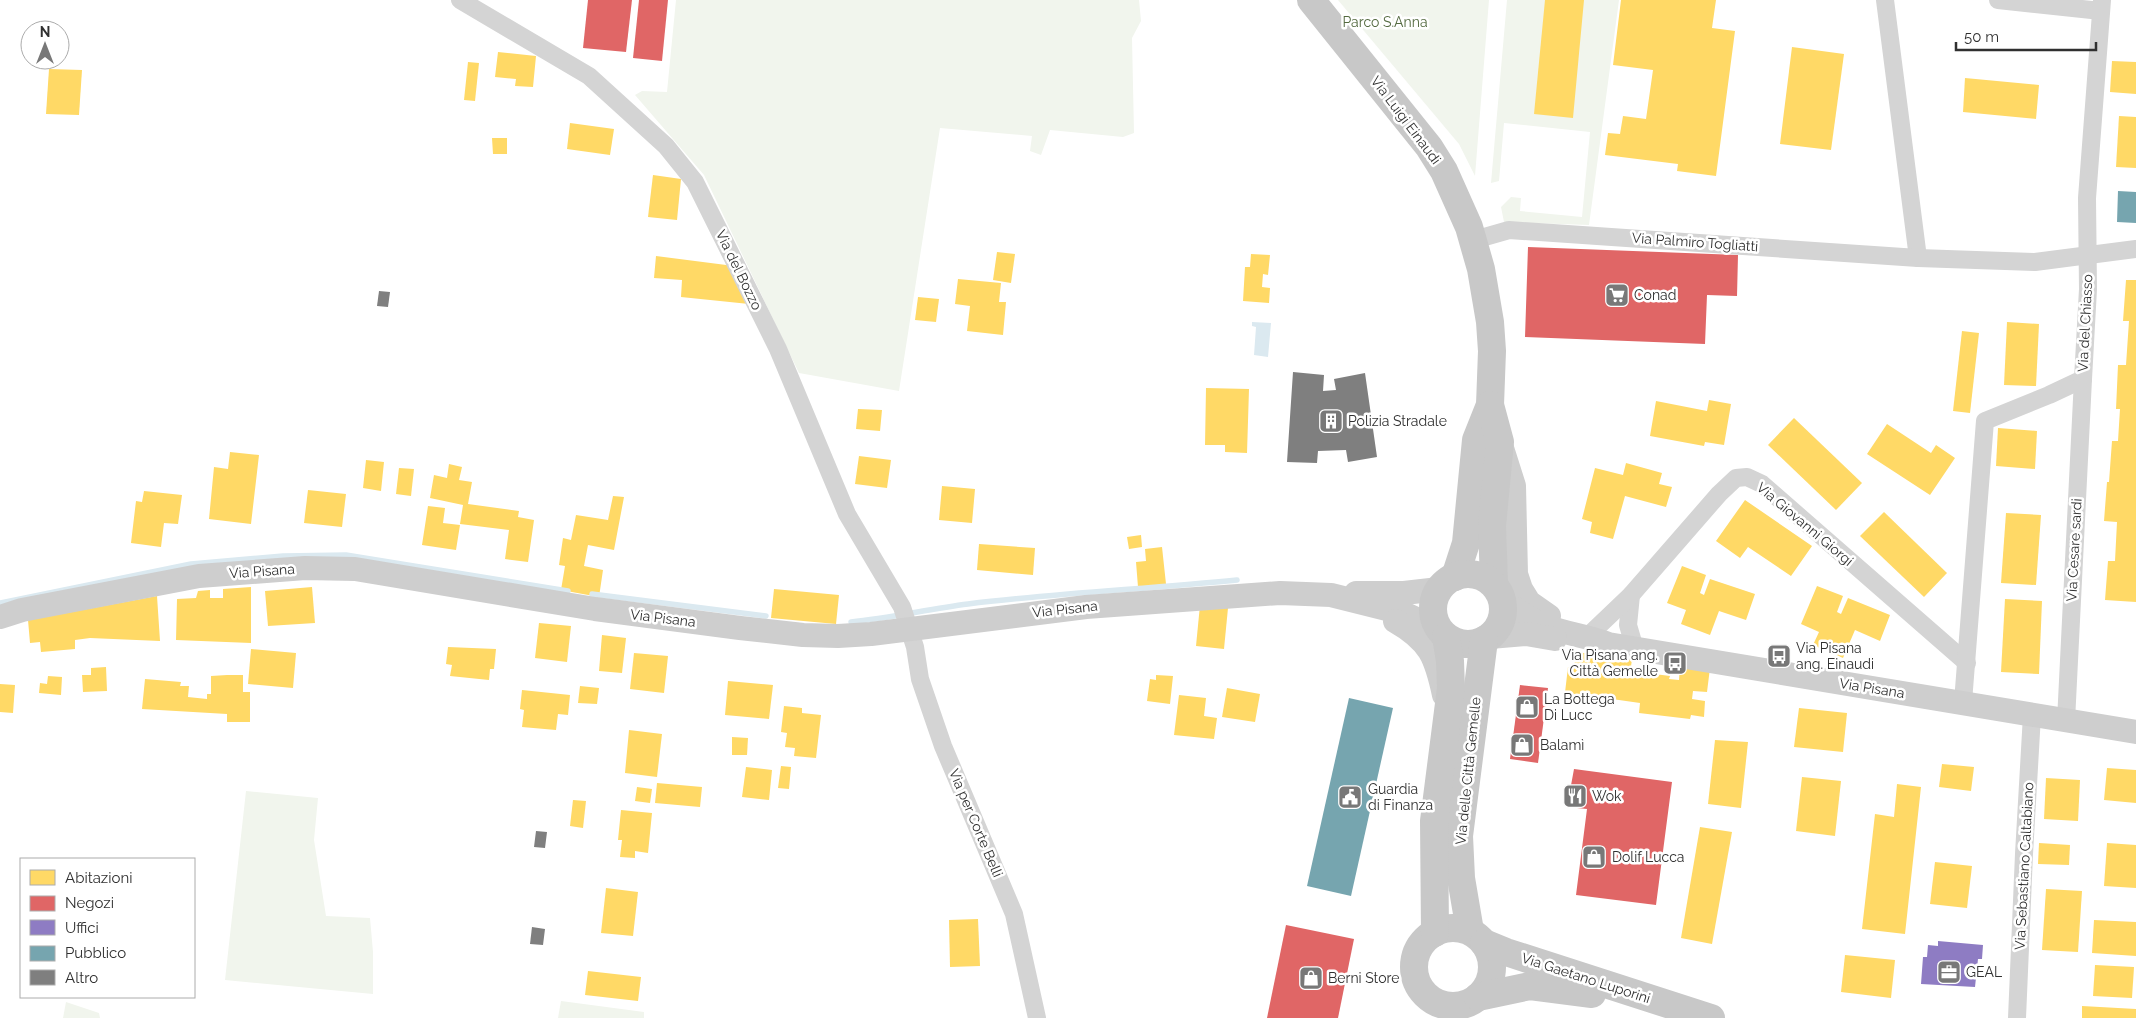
<svg xmlns="http://www.w3.org/2000/svg" width="2136" height="1018" viewBox="0 0 2136 1018" font-family="Raleway,sans-serif">
<style>
.green{fill:#f1f5ed}
.water{fill:#dbe9f0}
.homes{fill:#ffd966}
.shops{fill:#e06666}
.offices{fill:#8e7cc3}
.public{fill:#76a5af}
.lines{fill:none;stroke-linecap:round;stroke-linejoin:round}
.stream{stroke:#dbe9f0;stroke-width:5.5}
.building{fill:#7f7f7f}
.street{stroke:#d4d4d4;stroke-width:18}
.secondary{stroke:#cecece;stroke-width:24}
.primary{stroke:#c8c8c8;stroke-width:28}
.labels{text-anchor:middle;dominant-baseline:central;stroke-width:5;stroke-linejoin:round;paint-order:stroke}
.park-label{font-size:14px;fill:#53693f;stroke:#fff}
.street-label{font-size:14px;fill:#303030;stroke:#fff}
.poi-label{font-size:14px;fill:#303030;stroke:#fff;text-anchor:start}
</style>
<rect width="100%" height="100%" fill="#fff"/>
<!-- green -->
<g class="green">
<path d="M676,0H1139L1141,21L1132,38L1134,133L1123,137L1050,130L1041,155L1030,151L1032,136L940,128L899,391L799,373L704,175L635,95L642,91L667,92Z"/>
<path d="M1338,0H1489L1475,176L1459,144Z"/>
<path d="M1507,0H1619L1589,225L1504,222L1501,207L1511,197L1521,198L1520,211L1582,217L1590,132L1504,123L1499,181L1491,183Z"/>
<path d="M246,791L318,798L314,840L326,916L370,918L373,952V994L225,980Z"/>
<path d="M561,1001L644,1012V1018H558Z"/>
<path d="M66,1002L99,1013L100,1018H63Z"/>
</g>
<!-- water -->
<path class="water" d="M1252,322L1271,323L1268,357L1254,355L1256,327L1252,326Z"/>
<!-- homes -->
<g class="homes">
<path d="M1545,0H1584L1573,118L1534,114Z"/>
<path d="M1621,0H1716L1712,28L1735,31L1716,176L1677,171L1678,164L1605,155L1608,133L1620,134L1623,116L1646,119L1653,70L1613,65Z"/>
<path d="M1792,47L1844,54L1831,150L1780,144Z"/>
<path d="M498,52L536,56L533,87L515,86L516,79L495,77Z"/>
<path d="M2112,61L2136,62V94L2110,92Z"/>
<path d="M468,62L479,63L475,101L464,100Z"/>
<path d="M49,69L82,70L79,115L46,114Z"/>
<path d="M1965,78L2039,85L2036,119L1963,112Z"/>
<path d="M2119,116L2136,117V168L2116,167Z"/>
<path d="M570,123L614,129L610,155L567,149Z"/>
<path d="M492,138H507V154H493Z"/>
<path d="M653,175L681,179L677,220L648,217Z"/>
<path d="M997,252L1015,254L1011,283L993,280Z"/>
<path d="M1251,254L1270,255L1268,275L1263,274L1262,287L1270,288L1269,303L1243,301L1245,267H1250Z"/>
<path d="M656,256L734,266L749,304L681,297L682,280L654,278Z"/>
<path d="M958,279L1001,283L999,302H1006L1003,335L967,331L970,306L955,304Z"/>
<path d="M2126,280H2136V602L2105,600L2108,561H2115L2117,522L2104,521L2107,482H2109L2112,441H2118L2120,409H2116L2118,365H2126L2129,321H2123Z"/>
<path d="M918,297L939,299L936,322L915,320Z"/>
<path d="M2007,322L2039,324L2036,386L2004,385Z"/>
<path d="M1962,331L1979,333L1970,413L1953,411Z"/>
<path d="M1206,388L1249,389L1247,453L1225,452V445H1205Z"/>
<path d="M1709,400L1731,404L1724,445L1705,442L1704,446L1650,436L1656,401L1707,411Z"/>
<path d="M858,409L882,410L880,431L856,429Z"/>
<path d="M1794,418L1862,483L1836,510L1768,445Z"/>
<path d="M1887,424L1931,453L1936,445L1955,458L1930,495L1867,454Z"/>
<path d="M1998,428L2037,431L2035,469L1996,466Z"/>
<path d="M230,452L259,455L251,524L209,519L214,467L228,469Z"/>
<path d="M859,456L891,460L887,488L855,484Z"/>
<path d="M366,460L384,462L381,491L363,488Z"/>
<path d="M1626,463L1662,473L1659,484L1672,487L1666,507L1625,496L1613,539L1590,533L1592,522L1582,519L1595,468L1623,475Z"/>
<path d="M449,464L462,467L459,480L472,482L468,504L519,511L518,517L534,520L528,562L505,559L509,530L460,524L463,505L430,498L434,475L447,478Z"/>
<path d="M399,468L414,469L411,496L396,494Z"/>
<path d="M942,486L975,489L972,523L939,520Z"/>
<path d="M308,490L346,494L342,527L304,523Z"/>
<path d="M144,491L182,495L178,524L164,523L161,547L131,543L136,501L142,502Z"/>
<path d="M613,496L624,497L614,550L588,545L584,566L603,570L599,597L561,590L565,566L559,565L563,538L571,540L576,515L608,520Z"/>
<path d="M1745,500L1812,546L1791,576L1748,547L1740,558L1716,541Z"/>
<path d="M428,506L445,508L443,523L460,525L456,550L422,545Z"/>
<path d="M1884,512L1947,573L1924,597L1860,536Z"/>
<path d="M2006,513L2041,515L2036,585L2001,583Z"/>
<path d="M1141,535L1142,547L1129,549L1127,537Z"/>
<path d="M979,544L1035,548L1033,575L977,570Z"/>
<path d="M1162,547L1166,584L1138,587L1136,562L1146,561L1145,549Z"/>
<path d="M1682,566L1706,575L1700,593L1704,595L1710,579L1755,594L1746,620L1719,611L1710,635L1681,624L1686,610L1667,603Z"/>
<path d="M1817,586L1843,596L1837,612L1841,614L1848,598L1890,615L1880,641L1855,630L1843,658L1813,645L1819,632L1801,624Z"/>
<path d="M251,587V643L176,640L177,599L196,598L198,591L210,590V598H223V589Z"/>
<path d="M312,587L315,623L268,626L265,591Z"/>
<path d="M774,589L839,595L836,624L771,618Z"/>
<path d="M157,596L160,641L90,638L75,640V649L41,652L40,642L30,643L28,620Z"/>
<path d="M2005,599L2042,601L2039,674L2001,672Z"/>
<path d="M1200,605L1228,608L1224,649L1196,646Z"/>
<path d="M539,623L571,626L567,662L535,658Z"/>
<path d="M602,635L626,638L622,673L599,671Z"/>
<path d="M448,647L496,649L494,669H490L489,680L450,676L452,665L446,664Z"/>
<path d="M251,649L296,653L293,688L248,684Z"/>
<path d="M1576,652L1632,659L1630,674L1638,675L1639,672L1670,676L1669,679L1679,680L1680,665L1710,668L1707,692L1693,691L1692,699L1705,701L1704,717L1691,715L1690,719L1639,713L1640,703L1619,700L1586,696L1585,704L1564,701L1568,667H1574Z"/>
<path d="M634,653L668,656L664,693L630,689Z"/>
<path d="M106,667L107,691L83,692L82,675H91V668Z"/>
<path d="M227,675H243V692H250V722H227V714L142,709L145,679L181,682L180,686H189L188,697L207,699V694H211V676Z"/>
<path d="M1156,675L1173,676L1170,704L1147,701L1150,679L1156,680Z"/>
<path d="M48,676L62,677L61,695L39,693L40,683L47,684Z"/>
<path d="M728,681L773,685L769,719L725,715Z"/>
<path d="M0,684L15,685L13,713L0,712Z"/>
<path d="M580,686L599,688L597,704L578,703Z"/>
<path d="M1227,688L1260,694L1255,722L1222,717Z"/>
<path d="M522,690L570,695L568,715L558,714L556,730L522,727L524,710L520,709Z"/>
<path d="M1179,695L1206,698L1204,716L1217,718L1214,739L1174,735Z"/>
<path d="M784,706L802,708V713L821,715L816,758L794,756L795,748L785,747L787,733L781,732Z"/>
<path d="M1799,708L1847,713L1843,752L1794,747Z"/>
<path d="M629,730L662,734L657,777L625,773Z"/>
<path d="M732,737L748,738L747,755H732Z"/>
<path d="M1715,740L1748,742L1741,808L1708,804Z"/>
<path d="M1942,764L1974,767L1971,791L1939,787Z"/>
<path d="M781,766L791,767L789,789L778,788Z"/>
<path d="M746,767L772,770L769,800L742,797Z"/>
<path d="M2107,768L2136,770V803L2104,800Z"/>
<path d="M1802,777L1841,781L1835,836L1796,831Z"/>
<path d="M2046,778L2080,780L2078,821L2044,819Z"/>
<path d="M657,783L702,787L700,807L655,803Z"/>
<path d="M1897,784L1921,787L1905,934L1862,929L1875,814L1894,817Z"/>
<path d="M637,787L652,789L650,803L635,801Z"/>
<path d="M573,800L586,801L583,828L570,826Z"/>
<path d="M621,810L652,813L648,853L635,851V858L620,857L622,840H618Z"/>
<path d="M1700,827L1732,832L1712,944L1681,938Z"/>
<path d="M2039,843L2070,845L2069,865L2038,864Z"/>
<path d="M2107,843L2136,845V888L2104,886Z"/>
<path d="M1935,862L1972,866L1967,908L1930,904Z"/>
<path d="M606,888L638,892L633,936L601,933Z"/>
<path d="M2046,889L2082,891L2078,952L2042,950Z"/>
<path d="M978,919L980,966L950,967L949,920Z"/>
<path d="M2094,920L2136,922V956L2092,953Z"/>
<path d="M1845,955L1895,960L1891,998L1841,992Z"/>
<path d="M2095,965L2134,967L2132,998L2093,996Z"/>
<path d="M588,971L641,977L638,1001L585,995Z"/>
<path d="M2082,1006L2136,1009V1018H2082Z"/>
</g>
<!-- shops -->
<g class="shops">
<path d="M588,0H632L626,52L583,48Z"/>
<path d="M639,0H668L662,61L633,58Z"/>
<path d="M1528,247L1738,255L1737,296L1707,295L1705,344L1525,337Z"/>
<path d="M1520,685L1548,688L1538,763L1510,759Z"/>
<path d="M1574,769L1672,782L1656,905L1576,895L1587,809L1567,807Z"/>
<path d="M1286,925L1354,939L1338,1018H1267Z"/>
</g>
<!-- offices -->
<path class="offices" d="M1938,941L1983,945L1982,959H1978L1975,987L1921,984L1923,957H1927L1928,945L1938,946Z"/>
<!-- public -->
<g class="public">
<path d="M2118,191L2136,192V223L2117,222Z"/>
<path d="M1349,698L1393,708L1351,896L1307,886Z"/>
</g>
<g class="lines">
<!-- stream -->
<g class="stream">
<path d="M592,594L766,616"/>
<path d="M0,603L191,564L283,556L346,555L568,591"/>
<path d="M851,622C890,618 929,609 968,604C1057,593 1148,589 1237,580"/>
</g>
</g>
<!-- building -->
<g class="building">
<path d="M379,291L390,292L388,307L377,306Z"/>
<path d="M1293,372L1324,375L1323,391L1336,390L1334,379L1365,373L1377,457L1348,462L1346,450L1318,451L1317,463L1287,462Z"/>
<path d="M536,831L547,832L545,848L534,847Z"/>
<path d="M532,927L545,929L543,945L530,944Z"/>
</g>
<g class="lines">
<!-- street -->
<g class="street">
<path d="M460,0L589,76L666,146L695,182L778,349L847,514L902,607L915,647L920,679L943,746L1014,914L1037,1018"/>
<path d="M1885,0L1918,258"/>
<path d="M1998,0L2101,11"/>
<path d="M1474,240L1509,230L1918,258L2035,262L2136,249"/>
<path d="M1631,595L1628,625L1635,649"/>
<path d="M1588,636L1631,595L1719,494L1736,478L1747,477L1762,484L1967,663"/>
<path d="M1963,702L1985,421L2049,395L2083,379L2088,289L2087,198L2102,0"/>
<path d="M2066,721L2083,379"/>
<path d="M2017,1018L2024,854L2032,715"/>
</g>
<!-- secondary -->
<g class="secondary">
<path d="M1501,445L1514,486L1516,574L1521,589L1529,602L1549,616"/>
<path d="M1356,593H1404L1439,589"/>
<path d="M1502,600C1516,610 1530,620 1546,626C1566,634 1588,636 1608,644L2136,732"/>
<path d="M0,617L22,610L199,576L305,568L355,569L595,609L740,628L803,635L838,636L871,634L1086,607L1280,593L1331,595L1403,613L1440,630"/>
<path d="M1395,621C1430,641 1436,657 1444,695"/>
<path d="M1490,637L1526,634L1555,639"/>
</g>
<!-- primary -->
<g class="primary">
<path d="M1311,0L1429,147L1444,171L1469,227L1481,269L1490,322L1492,351L1490,405L1476,440L1466,543L1455,577"/>
<path d="M1490,405L1500,442L1492,526L1494,583"/>
<circle cx="1468" cy="609" r="35"/>
<circle cx="1453" cy="967" r="39"/>
<path d="M1470,931L1461,878L1459,836L1484,640"/>
<path d="M1435,933L1434,821L1451,688L1450,661L1446,637"/>
<path d="M1484,943L1506,952L1711,1018"/>
<path d="M1478,997L1530,986L1592,994"/>
</g>
</g>
<!-- icons -->
<defs>
<g id="supermarket-square" transform="scale(1.25)"><rect x="-9" y="-9" width="18" height="18" rx="4" fill="#787878" stroke="#fff"/><path d="M-6-5.5h2.5l.6 2H6L4.5 2H-2.5L-4.4-4H-6ZM-1.5 3.2a1.3 1.3 0 1 0 .1 0ZM3 3.2a1.3 1.3 0 1 0 .1 0Z" fill="#fff"/></g>
<g id="building-square" transform="scale(1.25)"><rect x="-9" y="-9" width="18" height="18" rx="4" fill="#787878" stroke="#fff"/><path d="M-4-6H4V6H1V3H-1V6H-4ZM-2.5-4.3h1.7v1.8h-1.7ZM.8-4.3h1.7v1.8H.8ZM-2.5-1h1.7V.8h-1.7ZM.8-1h1.7V.8H.8Z" fill="#fff"/></g>
<g id="bus-square" transform="scale(1.25)"><rect x="-9" y="-9" width="18" height="18" rx="4" fill="#787878" stroke="#fff"/><path d="M-5-6H5V4H4V6H2V4H-2V6H-4V4H-5ZM-3.5-4V0h7V-4ZM-3.5 1.2v1.5H-2V1.2ZM2 1.2v1.5H3.5V1.2Z" fill="#fff"/></g>
<g id="shop-square" transform="scale(1.25)"><rect x="-9" y="-9" width="18" height="18" rx="4" fill="#787878" stroke="#fff"/><path d="M-5-2.5h2.3a2.7 3.5 0 0 1 5.4 0H5L5.5 6h-11ZM-1.5-2.5h3a1.5 2.3 0 0 0-3 0Z" fill="#fff"/></g>
<g id="restaurant-square" transform="scale(1.25)"><rect x="-9" y="-9" width="18" height="18" rx="4" fill="#787878" stroke="#fff"/><path d="M-5-6h1v4h1v-4h1v4h1v-4h1v5L-1.5 .5V6h-2V.5L-5-1ZM5-6V6H3V1.5H1.5Q1.5-4 5-6Z" fill="#fff"/></g>
<g id="civic-square" transform="scale(1.25)"><rect x="-9" y="-9" width="18" height="18" rx="4" fill="#787878" stroke="#fff"/><path d="M-.6-6.5H3V-4.5H.6V-3L4-1V1h2V6H-6V1h2V-1L-.6-3ZM-1.2 2.5V6h2.4V2.5Z" fill="#fff"/></g>
<g id="office-square" transform="scale(1.25)"><rect x="-9" y="-9" width="18" height="18" rx="4" fill="#787878" stroke="#fff"/><path d="M-6-3h4V-5.5h4V-3h4V5H-6ZM-1-4.5V-3h2v-1.5ZM-6 0V1H6V0Z" fill="#fff"/></g>
</defs>
<g fill-rule="evenodd">
<use href="#supermarket-square" x="1617" y="295"/>
<use href="#building-square" x="1331" y="421"/>
<use href="#bus-square" x="1779" y="656"/>
<use href="#bus-square" x="1675" y="663"/>
<use href="#shop-square" x="1527" y="707"/>
<use href="#shop-square" x="1522" y="745"/>
<use href="#restaurant-square" x="1575" y="796"/>
<use href="#civic-square" x="1350" y="797"/>
<use href="#shop-square" x="1594" y="857"/>
<use href="#office-square" x="1949" y="972"/>
<use href="#shop-square" x="1311" y="978"/>
</g>
<g class="labels">
<!-- park labels -->
<g class="park-label">
<text x="1385" y="22">Parco S.Anna</text>
</g>
<!-- street labels -->
<g class="street-label">
<text transform="translate(1406 120) rotate(53)">Via Luigi Einaudi</text>
<text transform="translate(1695 242) rotate(4)">Via Palmiro Togliatti</text>
<text transform="translate(739 270) rotate(64)">Via del Bozzo</text>
<text transform="translate(2085 323) rotate(-87)">Via del Chiasso</text>
<text transform="translate(1805 524) rotate(40)">Via Giovanni Giorgi</text>
<text transform="translate(2074 550) rotate(-87)">Via Cesare sardi</text>
<text transform="translate(262 571) rotate(-4)">Via Pisana</text>
<text transform="translate(1065 609) rotate(-6)">Via Pisana</text>
<text transform="translate(663 618) rotate(7)">Via Pisana</text>
<text transform="translate(1872 688) rotate(9)">Via Pisana</text>
<text transform="translate(1468 771) rotate(-84)">Via delle Città Gemelle</text>
<text transform="translate(976 823) rotate(67)">Via per Corte Belli</text>
<text transform="translate(2024 866) rotate(-87)">Via Sebastiano Caltabiano</text>
<text transform="translate(1586 978) rotate(18)">Via Gaetano Luporini</text>
</g>
<!-- poi labels -->
<g class="poi-label">
<text x="1634" y="295">Conad</text>
<text x="1348" y="421">Polizia Stradale</text>
<text x="1796" y="648">Via Pisana<tspan x="1796" dy="16">ang. Einaudi</tspan></text>
<text x="1658" y="655" text-anchor="end">Via Pisana ang.<tspan x="1658" dy="16">Città Gemelle</tspan></text>
<text x="1544" y="699">La Bottega<tspan x="1544" dy="16">Di Lucc</tspan></text>
<text x="1540" y="745">Balamì</text>
<text x="1368" y="789">Guardia<tspan x="1368" dy="16">di Finanza</tspan></text>
<text x="1592" y="796">Wok</text>
<text x="1612" y="857">Dolif Lucca</text>
<text x="1966" y="972">GEAL</text>
<text x="1328" y="978">Berni Store</text>
</g>
</g>
<!-- legend -->
<rect x="20" y="858" width="175" height="140" fill="#ffffff" stroke="#acacac"/>
<rect x="30" y="870" width="25" height="15" fill="#ffd966" stroke="#acacac"/>
<text x="65" y="883" font-size="15" fill="#303030">Abitazioni</text>
<rect x="30" y="896" width="25" height="15" fill="#e06666" stroke="#acacac"/>
<text x="65" y="908" font-size="15" fill="#303030">Negozi</text>
<rect x="30" y="920" width="25" height="15" fill="#8e7cc3" stroke="#acacac"/>
<text x="65" y="933" font-size="15" fill="#303030">Uffici</text>
<rect x="30" y="946" width="25" height="15" fill="#76a5af" stroke="#acacac"/>
<text x="65" y="958" font-size="15" fill="#303030">Pubblico</text>
<rect x="30" y="970" width="25" height="15" fill="#7f7f7f" stroke="#acacac"/>
<text x="65" y="983" font-size="15" fill="#303030">Altro</text>
<!-- north arrow -->
<g transform="translate(45 45)"><circle r="24" fill="#ffffff" stroke="#acacac"/>
<path d="M0-4L9 19L0 12L-9 19Z" fill="#787878"/>
<text y="-8" font-size="14" font-weight="bold" text-anchor="middle" fill="#303030">N</text>
</g>
<!-- scale -->
<path d="M1956 42v8h140v-8" fill="none" stroke="#303030" stroke-width="2.5"/>
<text x="1964" y="42" font-size="15" fill="#303030" stroke="#ffffff" stroke-width="4" paint-order="stroke">50 m</text>
</svg>
